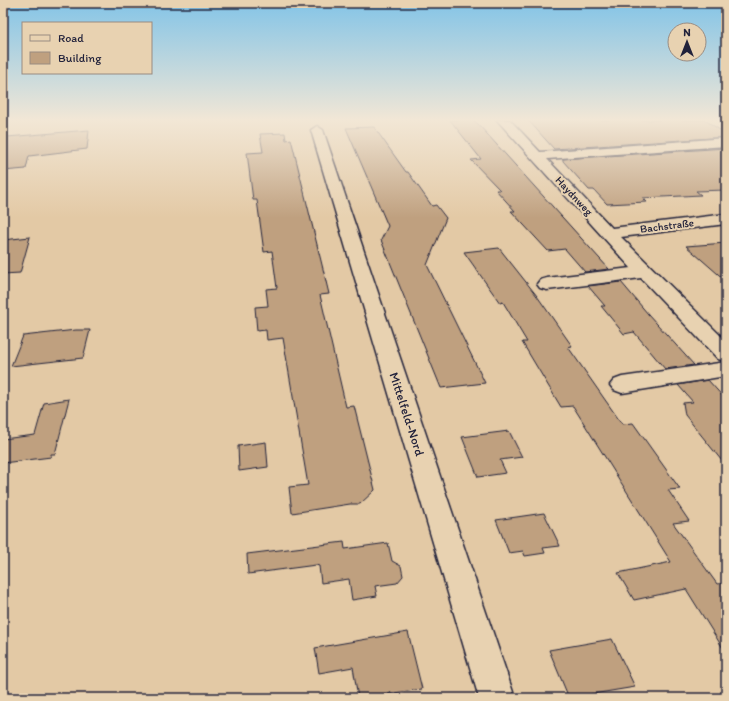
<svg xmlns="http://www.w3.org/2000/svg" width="729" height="701" viewBox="0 0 729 701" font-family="Itim,sans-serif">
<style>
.building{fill:#bfa07f;stroke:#22223b}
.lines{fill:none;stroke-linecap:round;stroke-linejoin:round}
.street-casing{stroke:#22223b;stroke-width:3}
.street{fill:#e8d2b1;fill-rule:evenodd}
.labels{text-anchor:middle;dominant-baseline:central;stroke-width:4;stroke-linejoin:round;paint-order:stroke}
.far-street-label{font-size:11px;fill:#22223b;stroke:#e8d2b1}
.street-label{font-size:13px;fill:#22223b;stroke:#e8d2b1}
</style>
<rect width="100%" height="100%" fill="#e3c9a5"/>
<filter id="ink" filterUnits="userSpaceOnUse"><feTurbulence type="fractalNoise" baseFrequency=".025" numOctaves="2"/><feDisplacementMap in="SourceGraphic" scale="8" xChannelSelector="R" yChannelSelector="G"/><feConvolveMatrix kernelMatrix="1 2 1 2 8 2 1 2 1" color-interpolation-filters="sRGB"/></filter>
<g filter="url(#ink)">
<!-- building -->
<g class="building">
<path d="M450,120H473L478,124L609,269L585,272L565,249L548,251L511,211H515L496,190H500L471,160L481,159Z"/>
<path d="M528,120H705L726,134V137L554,149Z"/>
<path d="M374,127L406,172H408L432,206L436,205L446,218L427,265L485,383L441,388L381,240L388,226L346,128Z"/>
<path d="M89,130L87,149L29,156L26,169L3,171V143L7,137Z"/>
<path d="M285,133L286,140L291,139L294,151L323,269L329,294L320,295L346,407L354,406L375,490L360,504H350L292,513L289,487L308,485L283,338L267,340L266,330L257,331L255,307L268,306L266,289L277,288L272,251L264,252L257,200H253L247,153L263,152L260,134Z"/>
<path d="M726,148V190L696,191L701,195L643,198L647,202L607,204L594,190H589L563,161V159Z"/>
<path d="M30,237L20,273L3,274V240Z"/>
<path d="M726,243V281L686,246Z"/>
<path d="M499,248L537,296L572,346L568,347L622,424L633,423L680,489L668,490L689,521L673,523L717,584L726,583V653L686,589L634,600L618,573L671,562L573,406L561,407L522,342H527L503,302L500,303L464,252Z"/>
<path d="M621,282L648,314L694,365L665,369L634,332L624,334L601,306H605L588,286Z"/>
<path d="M76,330H90L83,358L11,366L23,336Z"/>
<path d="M708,380L726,400V466L685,415L683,403L693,402L678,385Z"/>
<path d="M69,399L55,454H51V457L3,463V439L35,435L44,403Z"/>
<path d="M509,431L522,457L500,460L506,473L478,477L462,437Z"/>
<path d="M266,442L268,467L239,471L238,446Z"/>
<path d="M544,513L560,546L543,548L545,553L525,556L523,551L509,553L496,520Z"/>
<path d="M344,542L345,549L388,543L392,561L401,566L403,576L397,583L375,586L377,596L352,600L349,579L321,583L319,566L316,565L248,574L247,554Z"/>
<path d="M408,632L422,689L358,698L353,667L319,673L315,648Z"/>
<path d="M612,639L635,687L569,698L549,650Z"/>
</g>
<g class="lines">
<!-- street casing -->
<g class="street-casing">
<g id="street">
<path d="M497,120H510L540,152L726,138V146L547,159L612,228L726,214V224L621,237L726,341V361L718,359L641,278L547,290L540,288L537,284L540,280L547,278L631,268Z"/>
<path d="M317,126L323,130L515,698H479L311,130Z"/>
<path d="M726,362V376L622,393L614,390L610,385L614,380L622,377Z"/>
</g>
</g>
<!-- street -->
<use href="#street" class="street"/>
</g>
</g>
<!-- sky -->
<linearGradient id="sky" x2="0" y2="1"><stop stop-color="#83c4e7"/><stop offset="0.55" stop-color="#f2e7d6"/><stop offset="1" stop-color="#f2e7d6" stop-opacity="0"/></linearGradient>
<rect width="729" height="218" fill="url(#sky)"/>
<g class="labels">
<!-- far-street labels -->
<g class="far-street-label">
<text transform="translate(574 196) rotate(47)">Haydnweg</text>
<text transform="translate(667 226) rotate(-7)">Bachstraße</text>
</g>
<!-- street labels -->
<g class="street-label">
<text transform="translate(407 414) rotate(72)">Mittelfeld-Nord</text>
</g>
</g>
<!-- margin -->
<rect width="729" height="701" fill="none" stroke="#e8d2b1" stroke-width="16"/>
<rect x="8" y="8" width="713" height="685" fill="none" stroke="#22223b" stroke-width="1.5" filter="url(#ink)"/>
<!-- legend -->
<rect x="22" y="22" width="130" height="52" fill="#e8d2b1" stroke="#998c82"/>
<rect x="30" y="35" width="20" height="6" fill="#e8d2b1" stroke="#998c82"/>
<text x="58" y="42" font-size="12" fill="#22223b">Road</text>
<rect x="30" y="52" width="20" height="12" fill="#bfa07f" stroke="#998c82"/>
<text x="58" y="62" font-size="12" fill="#22223b">Building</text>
<!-- north arrow -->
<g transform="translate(687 42)"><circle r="19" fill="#e8d2b1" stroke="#998c82"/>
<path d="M0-3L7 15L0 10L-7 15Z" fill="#22223b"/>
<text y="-6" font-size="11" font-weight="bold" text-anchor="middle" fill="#22223b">N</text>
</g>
</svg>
